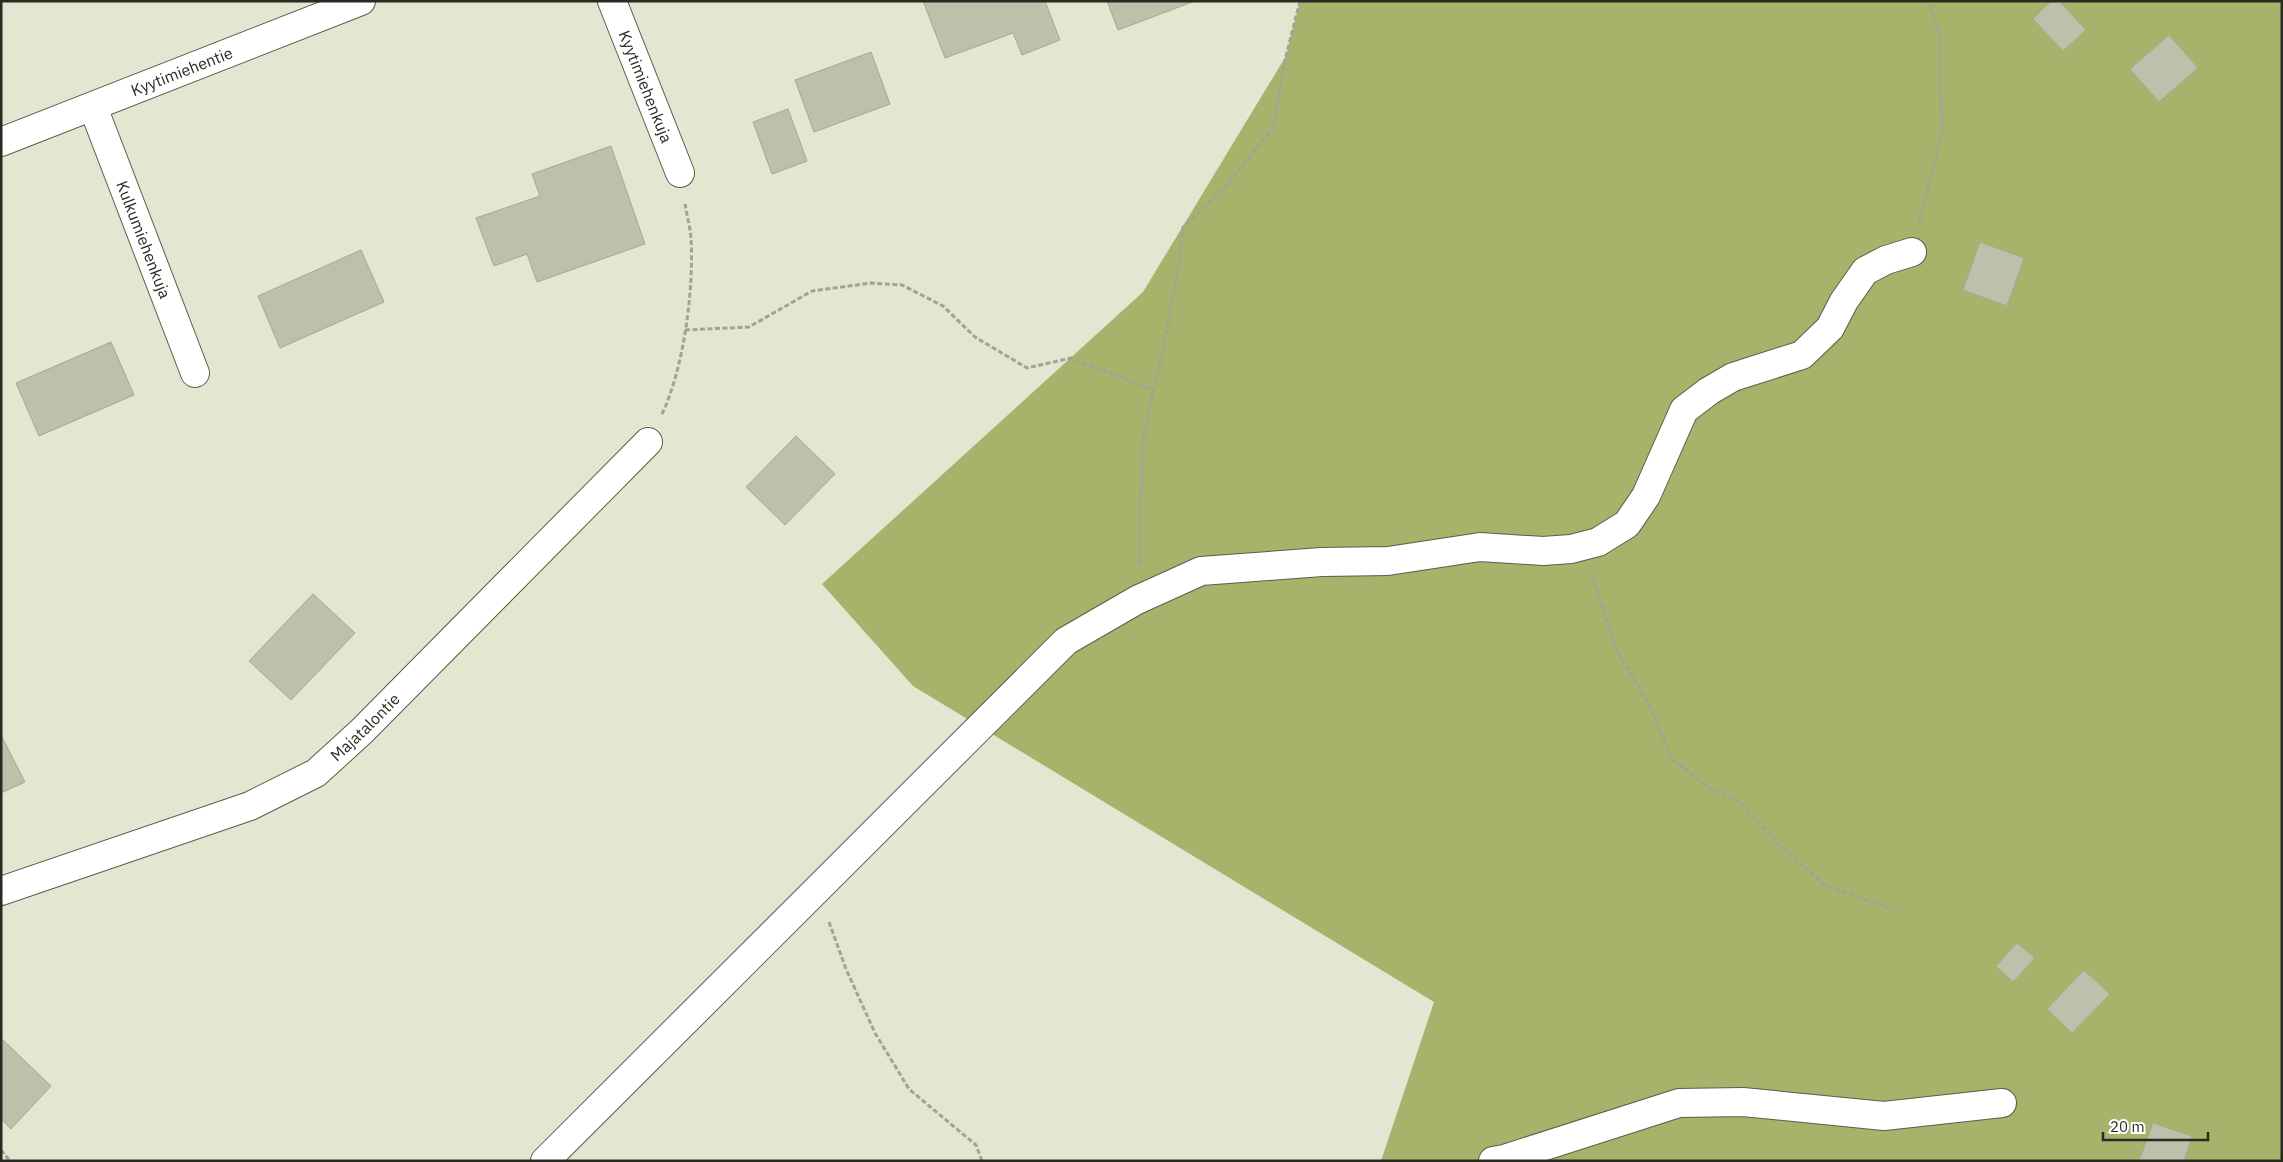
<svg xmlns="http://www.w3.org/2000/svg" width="2283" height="1162" viewBox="0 0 2283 1162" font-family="'IBM Plex Sans',sans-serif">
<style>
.forest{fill:#a7b26b}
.building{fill:#bdc1ac;stroke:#a5a994}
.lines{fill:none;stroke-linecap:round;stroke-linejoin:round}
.minor-casing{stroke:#5a5e4b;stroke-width:30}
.path{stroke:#a0a493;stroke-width:3;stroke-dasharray:5 2.5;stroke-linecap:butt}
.minor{stroke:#fff;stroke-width:28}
.labels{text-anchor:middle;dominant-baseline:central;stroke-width:4.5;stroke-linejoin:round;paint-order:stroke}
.street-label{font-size:16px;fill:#292b23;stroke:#fff}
</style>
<rect width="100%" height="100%" fill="#e2e7d1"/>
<!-- forest -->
<path class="forest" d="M1300,1H2282V1161H1381L1434,1002L913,686L822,584L1143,292L1286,56Z"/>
<!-- building -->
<g class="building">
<path d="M923,1H1045L1060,40L1022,55L1013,33L945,58Z"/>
<path d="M1107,1H1195L1118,30Z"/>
<path d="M2051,1H2059L2086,30L2063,51L2033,19Z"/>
<path d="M2169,35L2198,68L2159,102L2130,69Z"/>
<path d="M871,52L890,104L814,132L795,80Z"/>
<path d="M788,109L807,161L772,174L753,122Z"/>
<path d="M611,146L645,244L537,282L527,254L494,266L476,218L540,196L532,174Z"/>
<path d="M1980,242L2024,258L2007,306L1963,290Z"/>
<path d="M361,250L384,302L280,348L258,296Z"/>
<path d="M111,342L134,395L39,436L16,383Z"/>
<path d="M796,436L835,474L785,525L746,487Z"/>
<path d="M313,594L355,633L291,700L249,661Z"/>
<path d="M1,735L25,782L1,793Z"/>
<path d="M2017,943L2035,958L2013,982L1996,966Z"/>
<path d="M2084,970L2110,994L2072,1033L2047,1009Z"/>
<path d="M1,1038L51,1086L11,1129L1,1119Z"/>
<path d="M2153,1123L2192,1136L2184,1161H2139Z"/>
</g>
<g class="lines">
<!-- minor casing -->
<g class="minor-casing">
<g id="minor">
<path id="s1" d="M612,1L680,173"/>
<path id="s2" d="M93,107L195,373"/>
<path id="s3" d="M1,142L361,1"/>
<path id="s4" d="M1,891L250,806L316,773L362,731L648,442"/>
<path d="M545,1161L1066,641L1137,600L1201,571L1322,562L1388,561L1480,547L1543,551L1571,549L1598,542L1627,524L1646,496L1684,410L1709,391L1733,377L1802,355L1830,328L1844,301L1865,271L1886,260L1912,252"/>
<path d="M1493,1161L1504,1159L1679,1103L1743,1102L1884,1116L2002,1103"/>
</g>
</g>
<!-- path -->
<g class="path">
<path d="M1919,223L1942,134L1939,32L1929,1"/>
<path d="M685,330L749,327L812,291L871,283L902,285L943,306L975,337L1027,368L1071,358L1154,390"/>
<path d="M662,414C684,368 694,289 691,238C690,227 687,216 685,204"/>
<path d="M1139,564L1143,437L1162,354L1180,259L1183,227L1225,188L1273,128L1286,56L1300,1"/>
<path d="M1592,575L1616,649L1651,708L1671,758L1711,789L1740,802L1780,846L1825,885L1894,910"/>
<path d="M829,922L846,969L875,1033L909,1089L976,1145L982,1161"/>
<path d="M1,1150L10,1161"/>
</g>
<!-- minor -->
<use href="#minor" class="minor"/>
</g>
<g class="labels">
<!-- street labels -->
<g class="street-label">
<text stroke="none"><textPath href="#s3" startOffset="194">Kyytimiehentie</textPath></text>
<text stroke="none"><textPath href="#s1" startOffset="92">Kyytimiehenkuja</textPath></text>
<text stroke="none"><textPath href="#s2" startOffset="142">Kulkumiehenkuja</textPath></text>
<text stroke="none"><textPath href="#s4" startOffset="404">Majatalontie</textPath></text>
</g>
</g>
<!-- border -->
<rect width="2283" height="1162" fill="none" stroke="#292b23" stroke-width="5"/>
<!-- scale -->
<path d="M2103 1132v8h105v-8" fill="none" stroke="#292b23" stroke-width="2.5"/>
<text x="2110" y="1132" font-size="15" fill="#292b23" stroke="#ffffff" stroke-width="4" paint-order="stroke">20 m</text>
</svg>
